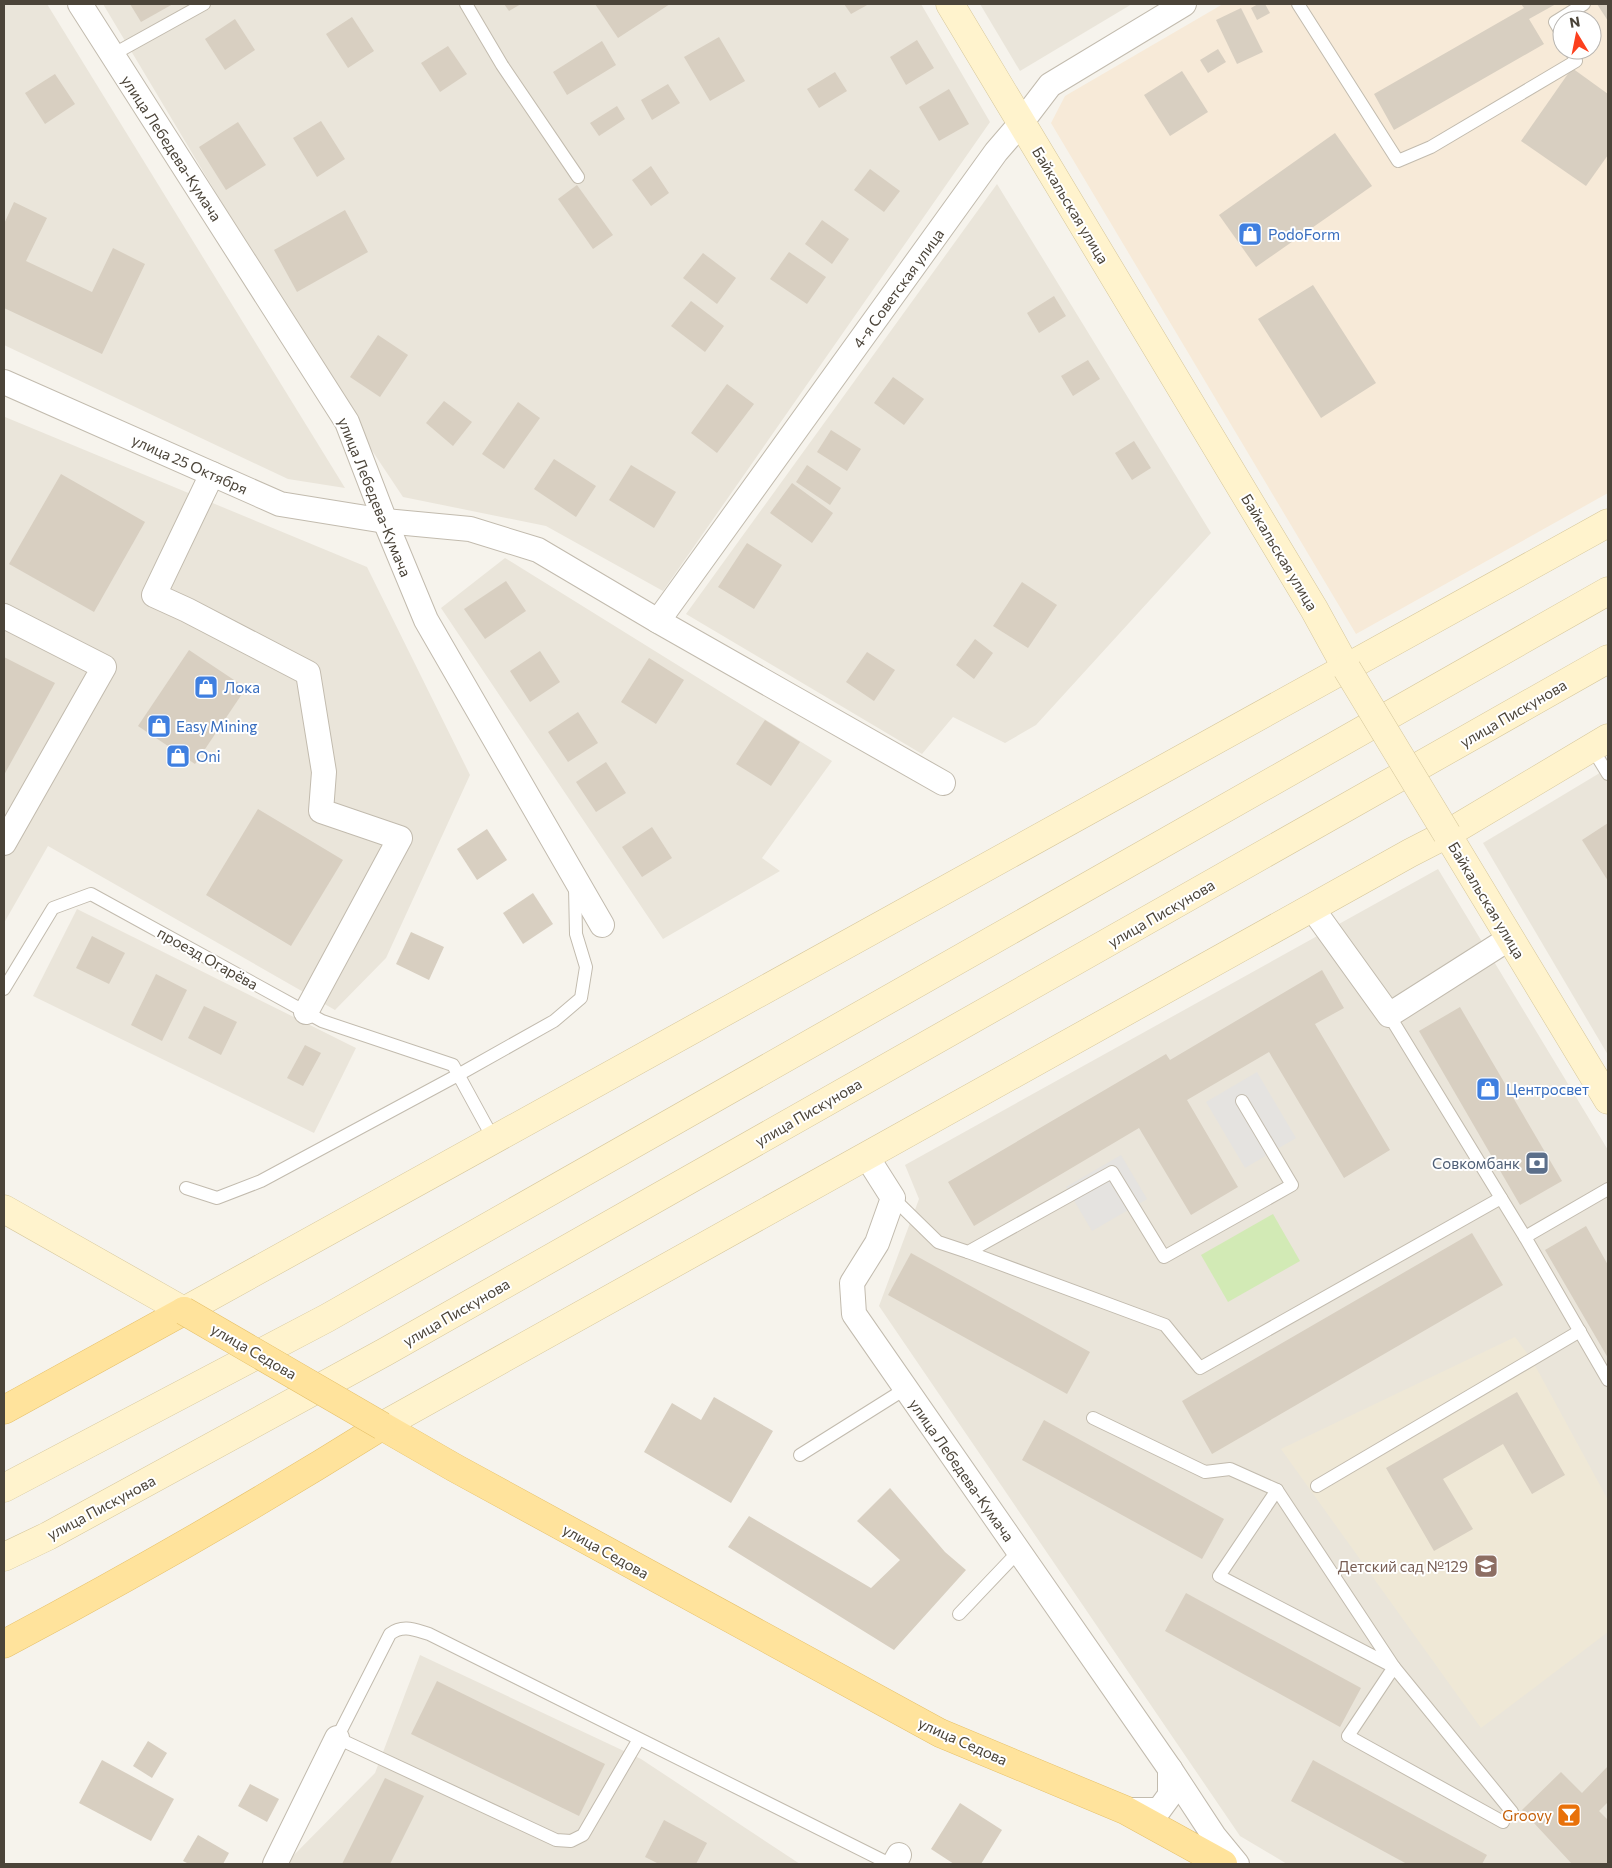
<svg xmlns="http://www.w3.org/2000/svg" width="1612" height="1868" viewBox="0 0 1612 1868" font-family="Commissioner,sans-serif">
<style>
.residential{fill:#eae5da}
.commercial{fill:#f7ead8;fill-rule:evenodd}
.education{fill:#efe8d6}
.green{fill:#d2eab5}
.parking{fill:#e5e3e0}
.building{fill:#d8cfc1}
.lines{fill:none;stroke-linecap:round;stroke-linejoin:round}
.lane-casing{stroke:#c2bbae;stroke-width:14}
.street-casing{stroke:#c2bbae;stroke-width:26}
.secondary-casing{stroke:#d6c79b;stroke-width:29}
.primary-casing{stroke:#e6c16a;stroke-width:29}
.lane{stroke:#fff;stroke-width:12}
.street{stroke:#fff;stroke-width:24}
.secondary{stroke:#fff3cd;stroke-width:28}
.primary{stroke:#ffe39c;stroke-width:28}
.secondary-bridge-casing{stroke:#d6c79b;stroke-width:29;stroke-linecap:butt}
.primary-bridge-casing{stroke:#e6c16a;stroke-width:29;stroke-linecap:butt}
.secondary-bridge{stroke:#fff3cd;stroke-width:28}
.primary-bridge{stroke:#ffe39c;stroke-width:28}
.labels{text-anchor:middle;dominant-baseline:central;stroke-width:4;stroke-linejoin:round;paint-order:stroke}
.street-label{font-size:15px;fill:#4b4439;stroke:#fff}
.shop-label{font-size:15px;fill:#366cbe;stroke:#fff;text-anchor:start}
.service-label{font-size:15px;fill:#4e5e75;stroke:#fff;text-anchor:end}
.education-label{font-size:15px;fill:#785e54;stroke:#fff;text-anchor:end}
.food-label{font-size:15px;fill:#c56008;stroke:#fff;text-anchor:end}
</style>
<rect width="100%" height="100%" fill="#f6f3ec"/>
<!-- residential -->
<g class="residential">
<path d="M4,4H47L345,488L288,479L4,345Z"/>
<path d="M103,4H921L990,122L663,591L546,526L403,497L353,422Z"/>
<path d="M980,4H1132L1020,71Z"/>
<path d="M997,184L1211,533L1036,725L1005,743L953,717L922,754L686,614Z"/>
<path d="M5,417L367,567L470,775L386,958L335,1010L48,846L4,923Z"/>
<path d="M505,558L832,761L762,858L780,871L663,939L441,608Z"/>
<path d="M1608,768V1055L1483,843Z"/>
<path d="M1438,869L1608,1150V1864H1287L1240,1836L879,1306L919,1199L905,1165Z"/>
<path d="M77,909L356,1048L314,1133L33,996Z"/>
<path d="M420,1655L641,1759L800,1864H287L288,1861L375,1773Z"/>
</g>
<!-- commercial -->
<path class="commercial" d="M1223,4H1608V493L1356,634L1051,123L1065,96ZM1562,20H1592V50H1562Z"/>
<!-- education -->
<path class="education" d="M1515,1337L1532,1360L1608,1500V1632L1481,1728L1281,1449Z"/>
<!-- green -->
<path class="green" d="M1273,1214L1300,1261L1228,1302L1201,1255Z"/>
<!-- parking -->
<g class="parking">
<path d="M1257,1072L1296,1138L1245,1168L1206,1102Z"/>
<path d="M1121,1155L1147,1199L1092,1231L1066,1187Z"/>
</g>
<!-- building -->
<g class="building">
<path d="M130,4H173L141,22Z"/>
<path d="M504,4H521L509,11Z"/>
<path d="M595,4H670L618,38Z"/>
<path d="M844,4H869L851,14Z"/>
<path d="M1258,4H1265L1270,13L1257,20L1251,8Z"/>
<path d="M1521,4H1556L1529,19L1544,44L1394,130L1374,94L1524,8Z"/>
<path d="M1597,4H1608V21Z"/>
<path d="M1241,8L1263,52L1237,64L1216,20Z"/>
<path d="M352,17L374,51L348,68L326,34Z"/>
<path d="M235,19L255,50L225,70L205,39Z"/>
<path d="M719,37L745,81L710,101L684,57Z"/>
<path d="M917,40L934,68L906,85L890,57Z"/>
<path d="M602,41L616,65L567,95L553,72Z"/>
<path d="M448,46L467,74L440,92L421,63Z"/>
<path d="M1218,49L1226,62L1208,73L1200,60Z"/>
<path d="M1572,68L1608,94V155L1586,186L1521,141Z"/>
<path d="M1182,71L1208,112L1170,136L1144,95Z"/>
<path d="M835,72L847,91L819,108L807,89Z"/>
<path d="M55,74L75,104L45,124L25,93Z"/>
<path d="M668,84L680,103L652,120L641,100Z"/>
<path d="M949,89L969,124L939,141L919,107Z"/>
<path d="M617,106L625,119L599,136L590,123Z"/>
<path d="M321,121L345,159L317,177L293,138Z"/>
<path d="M238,122L266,165L226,190L199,147Z"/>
<path d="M1335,133L1372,186L1256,267L1219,215Z"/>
<path d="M651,166L669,193L651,206L632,180Z"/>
<path d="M870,169L900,191L884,212L854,190Z"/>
<path d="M577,185L613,235L593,249L558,199Z"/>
<path d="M14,202L47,218L26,261L92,292L113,248L145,264L102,354L4,308V224Z"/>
<path d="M345,210L368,252L297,292L274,250Z"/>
<path d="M822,220L849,239L832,264L805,244Z"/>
<path d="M789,252L826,277L807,304L770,279Z"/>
<path d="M703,253L736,278L717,304L683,278Z"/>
<path d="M1313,285L1376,383L1321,418L1258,319Z"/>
<path d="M1054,296L1066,316L1039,333L1027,313Z"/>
<path d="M691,301L724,326L705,352L671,326Z"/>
<path d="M378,335L408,355L380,397L350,377Z"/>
<path d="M1088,360L1100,379L1073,396L1061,376Z"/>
<path d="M893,377L924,399L904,425L874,403Z"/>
<path d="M727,384L754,404L717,453L691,433Z"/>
<path d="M444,401L472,422L453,446L426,423Z"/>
<path d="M518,402L540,418L504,469L482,454Z"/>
<path d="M831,430L861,449L847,471L817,452Z"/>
<path d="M1134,441L1151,468L1132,480L1115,453Z"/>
<path d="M554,459L596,486L576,517L534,489Z"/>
<path d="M631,465L676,492L654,528L609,500Z"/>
<path d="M807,465L841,488L830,505L796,482Z"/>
<path d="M61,474L145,522L94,612L9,564Z"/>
<path d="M792,483L833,513L812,543L770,513Z"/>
<path d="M747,543L782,565L754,609L718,587Z"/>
<path d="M506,581L526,611L485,639L464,609Z"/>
<path d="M1022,582L1057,605L1028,648L993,626Z"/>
<path d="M975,639L993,653L974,679L956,665Z"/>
<path d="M189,650L246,688L195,764L138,726Z"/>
<path d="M540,651L560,682L530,702L510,671Z"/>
<path d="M867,652L895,670L874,701L846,682Z"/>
<path d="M4,657L55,683L4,775Z"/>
<path d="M649,658L684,680L656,724L621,702Z"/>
<path d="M578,712L598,743L568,762L548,732Z"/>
<path d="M765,720L800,742L771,786L736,764Z"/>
<path d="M606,762L626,793L596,812L576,782Z"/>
<path d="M258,809L343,860L291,946L206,895Z"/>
<path d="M1608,823V881L1582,840Z"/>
<path d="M652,827L672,858L642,877L622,847Z"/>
<path d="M487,829L507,860L477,880L457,849Z"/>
<path d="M533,893L553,924L523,944L503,913Z"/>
<path d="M411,932L444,947L429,980L396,964Z"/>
<path d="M92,936L125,953L109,984L76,968Z"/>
<path d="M1322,970L1344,1008L1315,1024L1390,1150L1344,1178L1269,1052L1187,1100L1238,1187L1191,1215L1139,1128L974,1226L948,1182L1166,1054L1170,1060Z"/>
<path d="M156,974L187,990L162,1041L131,1025Z"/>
<path d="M204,1006L237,1022L221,1055L188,1038Z"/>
<path d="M1460,1007L1562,1181L1520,1205L1419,1031Z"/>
<path d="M305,1045L321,1053L303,1086L287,1078Z"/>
<path d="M1586,1226L1608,1265V1358L1545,1250Z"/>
<path d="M1472,1233L1503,1285L1212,1454L1182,1401Z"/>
<path d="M911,1253L1090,1352L1067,1394L888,1295Z"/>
<path d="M1517,1392L1565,1475L1532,1494L1503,1444L1443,1479L1473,1529L1434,1551L1386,1468Z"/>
<path d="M714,1397L773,1431L731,1503L644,1452L672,1403L701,1420Z"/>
<path d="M1044,1420L1224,1519L1202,1559L1022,1460Z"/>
<path d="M890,1488L945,1552L966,1570L894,1650L728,1547L749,1516L871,1588L900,1560L857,1521Z"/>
<path d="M1186,1593L1361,1688L1340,1727L1165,1631Z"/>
<path d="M437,1681L605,1764L579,1816L411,1734Z"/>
<path d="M148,1741L167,1753L152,1778L133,1766Z"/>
<path d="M102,1760L174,1799L151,1841L79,1803Z"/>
<path d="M1313,1760L1487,1855L1482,1864H1407L1291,1801Z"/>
<path d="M1608,1766V1802L1599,1811L1608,1820V1864H1572L1522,1810L1561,1772L1582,1793Z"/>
<path d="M385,1778L424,1796L390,1864H342Z"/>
<path d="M250,1784L279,1799L267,1822L238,1806Z"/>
<path d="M960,1803L1002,1830L981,1864H954L931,1849Z"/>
<path d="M664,1820L707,1843L696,1864H659L645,1857Z"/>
<path d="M198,1835L229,1853L223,1864H189L183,1861Z"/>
</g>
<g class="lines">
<!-- lane casing -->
<g class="lane-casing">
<g id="lane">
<path d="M466,4L502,65L578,177"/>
<path d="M1298,4L1398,161L1431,147L1576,61L1571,50"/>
<path d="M1562,34L1555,22L1584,4"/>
<path d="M112,55L204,4"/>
<path d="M1592,748L1608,774"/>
<path d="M4,989L53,908L91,894L322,1021L453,1065L494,1140"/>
<path d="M1389,1015L1525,1237"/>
<path d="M186,1188L217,1198L261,1181L458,1075L554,1021L581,998L586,967L576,934L575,887"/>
<path d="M1608,1189L1525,1237L1608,1380"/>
<path d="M893,1198L938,1242L968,1252L1112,1172L1164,1257L1292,1185L1242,1101"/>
<path d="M968,1252L1165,1325L1200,1368L1501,1198"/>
<path d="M1093,1418L1205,1472L1230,1469L1277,1490"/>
<path d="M800,1455L905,1389"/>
<path d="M1317,1486L1580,1331"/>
<path d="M1277,1490L1394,1667L1219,1576Z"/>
<path d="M959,1614L1019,1551"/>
<path d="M639,1739L583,1835L571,1841L556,1840L337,1738L390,1634C403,1624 415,1630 429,1634L890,1864"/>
<path d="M1503,1822L1348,1736L1394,1667L1512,1812"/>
</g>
</g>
<!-- street casing -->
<g class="street-casing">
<g id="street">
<path d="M80,4L347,422L385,521L426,620L602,925"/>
<path d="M4,382L280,504L385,521L470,529L538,550L658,621L943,783"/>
<path d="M212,474L154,595L187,610L308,673L324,772L321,811L400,838L306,1012"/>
<path d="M4,616L104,667L4,843"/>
<path d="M658,621L996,152L1021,123L1050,85L1184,4"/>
<path d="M1312,908L1389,1015L1510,938"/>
<path d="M867,1157L893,1198L877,1243L852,1283L854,1314L1170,1769L1214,1836L1237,1864"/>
<path d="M1125,1810H1159L1170,1795V1769"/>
<path d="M275,1864L337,1738"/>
<path d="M894,1864L899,1855"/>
</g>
</g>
<!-- secondary casing -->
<g class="secondary-casing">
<g id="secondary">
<path d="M950,4L1314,609L1347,669"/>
<path d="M1447,834L1608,1100"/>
<path d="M4,1209L184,1311L1608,523"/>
<path d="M382,1426L1410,853L1447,834L1608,738"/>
<path d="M4,1488L327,1318L1608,591"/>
<path d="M4,1557L48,1536L385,1352L1608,659"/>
</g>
</g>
<!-- primary casing -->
<g class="primary-casing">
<g id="primary">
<path d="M4,1410L184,1311"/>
<path d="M4,1644C132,1576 259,1503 382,1426L455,1468L940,1733L1125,1810L1223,1864"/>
</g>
</g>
<!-- lane -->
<use href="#lane" class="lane"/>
<!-- street -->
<use href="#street" class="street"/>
<!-- secondary -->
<use href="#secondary" class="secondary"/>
<!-- primary -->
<use href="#primary" class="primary"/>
<!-- secondary-bridge casing -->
<g class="secondary-bridge-casing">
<path id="secondary-bridge" d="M1347,669L1447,834"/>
</g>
<!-- primary-bridge casing -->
<g class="primary-bridge-casing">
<path id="primary-bridge" d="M184,1311L382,1426"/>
</g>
<!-- secondary-bridge -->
<use href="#secondary-bridge" class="secondary-bridge"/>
<!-- primary-bridge -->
<use href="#primary-bridge" class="primary-bridge"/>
</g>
<!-- icons -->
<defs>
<g id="shop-square" transform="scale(1.25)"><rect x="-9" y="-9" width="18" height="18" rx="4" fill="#3f7fe0" stroke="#fff"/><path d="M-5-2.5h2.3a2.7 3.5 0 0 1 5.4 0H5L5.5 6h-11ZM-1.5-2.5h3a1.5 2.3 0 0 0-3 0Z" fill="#fff"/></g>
<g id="bank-square" transform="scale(1.25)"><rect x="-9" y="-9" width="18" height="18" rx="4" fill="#5c6f8a" stroke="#fff"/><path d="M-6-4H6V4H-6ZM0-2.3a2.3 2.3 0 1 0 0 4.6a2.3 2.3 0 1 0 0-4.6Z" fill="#fff"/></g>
<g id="school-square" transform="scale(1.25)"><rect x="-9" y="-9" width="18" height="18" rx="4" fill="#8d6e63" stroke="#fff"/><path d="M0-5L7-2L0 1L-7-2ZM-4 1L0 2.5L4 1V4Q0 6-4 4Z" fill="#fff"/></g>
<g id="bar-square" transform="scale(1.25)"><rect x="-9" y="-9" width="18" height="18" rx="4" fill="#e8710a" stroke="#fff"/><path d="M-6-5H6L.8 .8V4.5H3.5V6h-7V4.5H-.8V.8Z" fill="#fff"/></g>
</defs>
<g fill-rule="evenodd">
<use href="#shop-square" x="1250" y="234"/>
<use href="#shop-square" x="206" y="687"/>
<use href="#shop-square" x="159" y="726"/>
<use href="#shop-square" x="178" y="756"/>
<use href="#shop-square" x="1488" y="1089"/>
<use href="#bank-square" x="1537" y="1163"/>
<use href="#school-square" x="1486" y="1566"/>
<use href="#bar-square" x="1569" y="1815"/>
</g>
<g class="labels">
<!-- street labels -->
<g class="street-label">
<text transform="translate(172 148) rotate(57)">улица Лебедева-Кумача</text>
<text transform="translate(1071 205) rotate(59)">Байкальская улица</text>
<text transform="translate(898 288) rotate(-54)">4-я Советская улица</text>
<text transform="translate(190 464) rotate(24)">улица 25 Октября</text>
<text transform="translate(375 497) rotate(68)">улица Лебедева-Кумача</text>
<text transform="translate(1280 552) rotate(59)">Байкальская улица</text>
<text transform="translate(1513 713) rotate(-30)">улица Пискунова</text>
<text transform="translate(1487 900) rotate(59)">Байкальская улица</text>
<text transform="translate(1161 913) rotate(-30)">улица Пискунова</text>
<text transform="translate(208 958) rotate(29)">проезд Огарёва</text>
<text transform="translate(808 1112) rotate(-30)">улица Пискунова</text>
<text transform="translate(456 1312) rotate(-30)">улица Пискунова</text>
<text transform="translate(254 1351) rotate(30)">улица Седова</text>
<text transform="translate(962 1470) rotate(55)">улица Лебедева-Кумача</text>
<text transform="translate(101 1507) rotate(-28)">улица Пискунова</text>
<text transform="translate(606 1551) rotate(29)">улица Седова</text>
<text transform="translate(963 1741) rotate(24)">улица Седова</text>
</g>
<!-- shop labels -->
<g class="shop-label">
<text x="1268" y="234">PodoForm</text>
<text x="224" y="687">Лока</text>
<text x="176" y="726">Easy Mining</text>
<text x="196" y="756">Oni</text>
<text x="1506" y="1089">Центросвет</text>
</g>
<!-- service labels -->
<g class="service-label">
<text x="1520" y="1163">Совкомбанк</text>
</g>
<!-- education labels -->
<g class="education-label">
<text x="1468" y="1566">Детский сад №129</text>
</g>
<!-- food labels -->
<g class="food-label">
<text x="1552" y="1815">Groovy</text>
</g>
</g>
<!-- border -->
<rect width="1612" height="1868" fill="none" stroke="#4b4439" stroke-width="10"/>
<!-- north arrow -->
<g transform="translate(1577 35) rotate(350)"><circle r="24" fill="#ffffff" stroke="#b7b4b0"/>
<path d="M0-4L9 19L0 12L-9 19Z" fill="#fc3f1d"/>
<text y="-8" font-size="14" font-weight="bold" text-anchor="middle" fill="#4b4439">N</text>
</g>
</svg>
